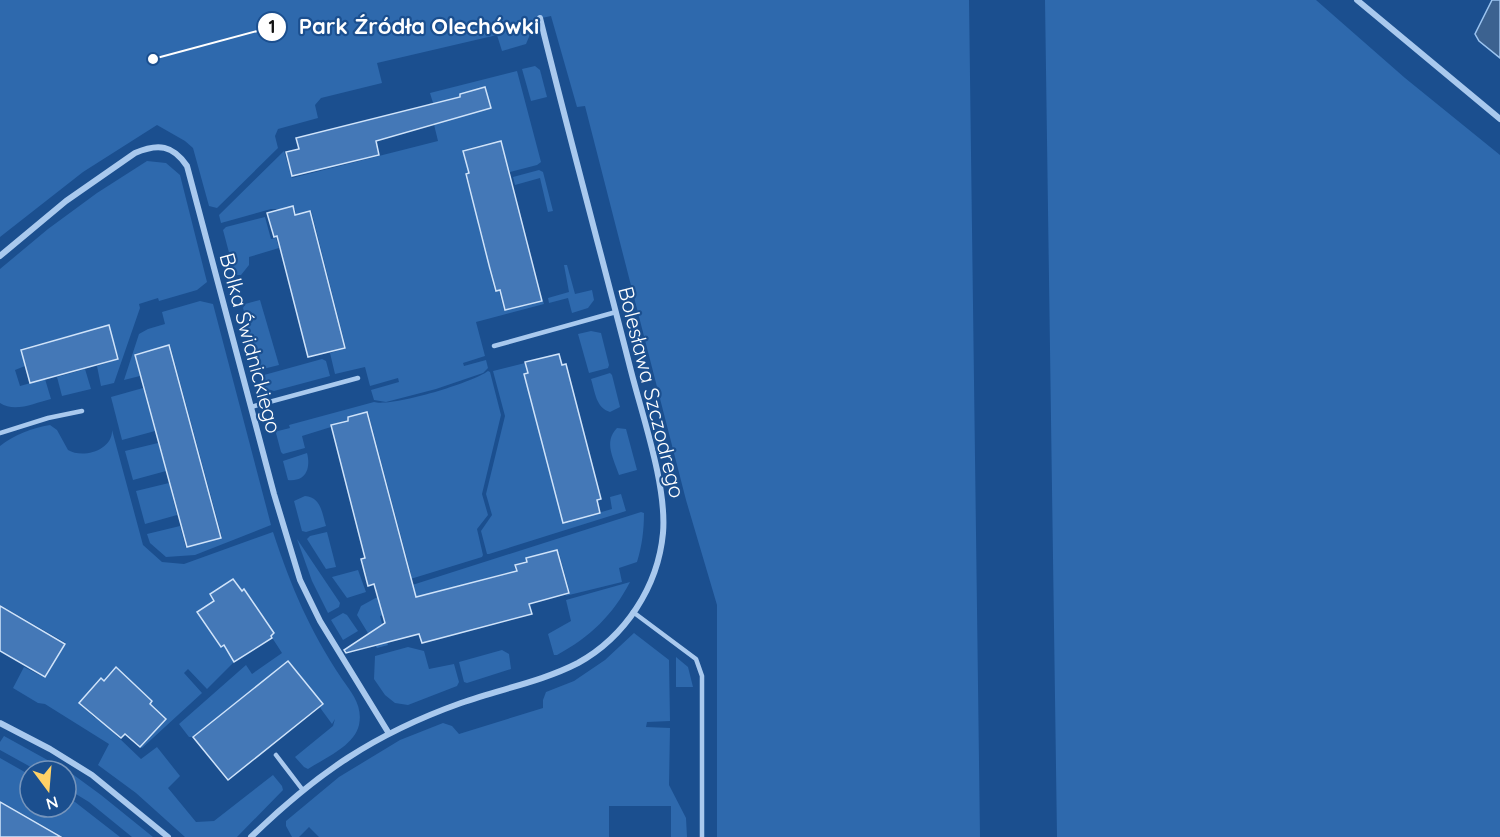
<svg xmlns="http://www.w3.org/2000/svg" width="1500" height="837" viewBox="0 0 1500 837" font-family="Quicksand,sans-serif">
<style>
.green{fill:#2e69ad}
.water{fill:#3c6290;stroke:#9cc4f0;stroke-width:1.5}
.building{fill:#4478b7;stroke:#cfe3fa;stroke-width:1.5}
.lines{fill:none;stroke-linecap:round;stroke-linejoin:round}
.lane{stroke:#a9c9ee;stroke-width:4.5}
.street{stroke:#a9c9ee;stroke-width:6}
.labels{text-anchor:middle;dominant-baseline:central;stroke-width:4.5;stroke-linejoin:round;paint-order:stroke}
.street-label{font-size:21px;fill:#fff;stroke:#1b4f8f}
.leader{fill:none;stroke:#fff;stroke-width:2}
.callout-dot{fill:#fff;stroke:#1b4f8f;stroke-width:2}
.mark-label{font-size:18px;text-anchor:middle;font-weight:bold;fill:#111}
.callout-label{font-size:22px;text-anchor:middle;font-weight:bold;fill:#fff;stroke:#1b4f8f;stroke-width:4.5;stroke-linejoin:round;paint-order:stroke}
</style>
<rect width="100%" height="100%" fill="#1b4f8f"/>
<!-- green -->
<g class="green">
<path d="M0,0H969L980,837H717V605L686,500L585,106L577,107L551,16L528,21L531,32L526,44L502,51L497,35L377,63L382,83L321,98L315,105L318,118L278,129L275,136L278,148L217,208L209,206L193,148L185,141L157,125L83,172L0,237Z"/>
<path d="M1045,0H1316L1405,78L1500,155V837H1057Z"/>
<path d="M535,66L540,70L547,97L531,101L522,69Z"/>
<path d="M517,71L541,162L537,165L510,172L501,140L463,150L469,172L465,174L471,196H475L482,224L478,225L484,247H488L493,267L489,269L495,291H499L504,310L543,301L544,304L476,322L485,356L463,363L464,366L486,360L488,368L483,373L436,389L386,402L374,400L371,390L399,382L398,378L370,386L365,367L335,374L330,353L346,348L311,210L296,214L295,209L282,213L280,209H271L221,223L219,215L284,151L292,178L438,141L429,104L433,103L430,93Z"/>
<path d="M147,161L166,163L180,175L207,282L197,290L159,301L158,298L139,304L140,308L114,383L101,386L97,366L119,359L109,325L21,349L25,366L15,370L20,386L45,379L51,399C34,403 15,413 0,403V269L48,229L97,193Z"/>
<path d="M539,170L543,172L553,211L548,212L540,178L515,185L513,177Z"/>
<path d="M265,217L271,239L276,238L279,248L249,257V265L241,275H235L223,230L226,227Z"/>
<path d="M564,265H567L575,294L592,290L594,300L588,308L572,313L568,298L549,303L548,298L569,292Z"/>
<path d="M260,300L279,365L263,369L259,368L243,308L245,304Z"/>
<path d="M200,301L213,304L271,525L195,555L166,557L150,543L147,534L180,526L186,548L222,537L170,345L135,354L140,376L124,380L139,334L148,329L165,324L162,312Z"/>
<path d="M591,331L601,333L609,365L608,368L589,373L578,334Z"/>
<path d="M322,359L326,361L330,376L274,391L264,388L261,378L264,375Z"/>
<path d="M525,363L528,373L524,374L563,523L612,509L610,497L621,494L626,511L489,554H487L481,531L492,515L486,494L505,416L493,371Z"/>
<path d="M85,369L91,389L62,396L57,377Z"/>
<path d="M488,371L490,372L501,415L482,494L488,515L477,529L483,555L482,557L404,581L402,577L411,574L368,412L347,417L348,420L331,425V427L302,436L305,448L283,454L281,452L272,418L274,416L278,431L290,428L289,425L374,402C392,407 472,383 488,371Z"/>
<path d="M610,373L612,375L620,407L610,412C596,408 595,392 591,379Z"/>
<path d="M143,388L155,431L122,440L111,397Z"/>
<path d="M50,425L57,430L68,450C83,459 113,450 112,430L143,545L162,562L184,564L273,532C292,589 309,629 342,679C352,693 363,706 359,725C354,746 325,758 308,769L304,767L295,757L333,726L335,719L332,724L321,709L320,707L323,704L298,673L275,691L266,679L193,737H189L179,724L246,665L252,674L282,653L271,636L274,633L244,589L242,591L232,579L210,594L214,601L197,612L221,647L224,645L234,662L207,689L188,669L184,673L202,693L142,748L140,747L166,718L150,704L152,701L117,667L104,681L101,679L79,703L95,718L97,717L141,759L157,747L180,776L168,788L196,822L214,821L273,775L282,786L283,790L237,837H185L136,793L98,765L109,744L45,704L38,703L13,688L24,667L45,678L66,643L0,605V446C14,435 32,428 50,425Z"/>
<path d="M617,428L626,429L637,470L619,475C614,459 603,442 617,428Z"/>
<path d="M158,443L166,471L133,480L125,451Z"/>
<path d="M307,453C311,468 306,482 288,480L283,461Z"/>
<path d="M169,483L177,515L145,524L136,491Z"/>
<path d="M305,496C321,497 322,513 326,526L306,532L302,531L294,501Z"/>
<path d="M641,512L644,513C644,530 642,546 637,562L619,568L622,582L565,596L570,593L559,553H557L555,550L526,558V561L514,565L517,575L507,578L506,573L473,582V586L451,592L449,588L431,593L417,606L380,616L388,645L377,648L357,615L361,606L381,595Z"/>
<path d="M327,532L336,567L326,569L307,539L310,536Z"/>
<path d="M297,539L340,603L339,607L328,613L312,581Z"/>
<path d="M358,570L366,592L347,598L332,577Z"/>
<path d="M630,582C613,615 590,637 557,655H554L548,634L571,621L566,600Z"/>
<path d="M343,613L347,615L358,631L343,640L331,620Z"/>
<path d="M634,633L669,660L670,721L647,722L646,727L670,728L669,785L686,818L687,837H671V806H609V837H319L309,827L299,837H292L286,826V821L339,777L400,740L443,723L452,726L459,734L543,708V700L546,692L574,681L605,660Z"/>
<path d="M408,647L424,651L429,669L454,664L459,682L457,686L408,705L395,703L385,695L374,679L375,656Z"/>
<path d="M502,650L509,654L511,669L467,683L464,682L459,662Z"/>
<path d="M676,657L688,667L693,687H676Z"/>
<path d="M4,736L71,773L101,795L153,837H132L89,802L66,788V771H38L0,750V742Z"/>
<path d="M0,758L30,775V807H66V795L120,837H63L0,801Z"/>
</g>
<!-- water -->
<path class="water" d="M1492,0H1500V58L1479,41L1475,34Z"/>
<!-- building -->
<g class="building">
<path d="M485,87L491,108L376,141L379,155L292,176L286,152L299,149L296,138L460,97V94Z"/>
<path d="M501,141L542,301L505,310L500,290L496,291L490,269L466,174L469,173L463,151Z"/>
<path d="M293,206L295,215L310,211L345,348L308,357L277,236L274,237L267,213Z"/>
<path d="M109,325L118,359L30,383L21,350Z"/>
<path d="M169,345L221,538L187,547L135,355Z"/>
<path d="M559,354L562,365L566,364L601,499L597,500L600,513L563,523L524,374L528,373L525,362Z"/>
<path d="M367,412L416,597L517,571L515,565L527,562L526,558L557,550L569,593L529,604L532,614L422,643L419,634L346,653L344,650L385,623L374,584L368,586L361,559L365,558L331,425L348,421V417Z"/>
<path d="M233,579L242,591L244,589L274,633L271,636L272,638L234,662L224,645L221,647L197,612L214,601L210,594Z"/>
<path d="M0,606L65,644L45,677L0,651Z"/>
<path d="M288,661L323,704L228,780L193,737Z"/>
<path d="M116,667L152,701L150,704L166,719L140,747L125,734L121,738L79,703L101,678L104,681Z"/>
<path d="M0,802L61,837H0Z"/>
</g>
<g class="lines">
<!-- lane -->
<g class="lane">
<path d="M494,346L616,312"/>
<path d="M251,407L358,378"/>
<path d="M0,433L48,418L82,411"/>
<path d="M633,612L696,659L702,676V837"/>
<path d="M276,755L302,789"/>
</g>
<!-- street -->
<g class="street">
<path d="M1357,0L1500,119"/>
<path d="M0,256L66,201L135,153C158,143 173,145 187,166L274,494L300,580L320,621L388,732"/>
<path d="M0,723L50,749L92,775L168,837"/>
<path d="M251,837C317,773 374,734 461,703C500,689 541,682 578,663C625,637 658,587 663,533C667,487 643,418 631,371C601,253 569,136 540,18"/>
</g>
</g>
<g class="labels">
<!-- street labels -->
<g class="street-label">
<text transform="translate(251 343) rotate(75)">Bolka Świdnickiego</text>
<text transform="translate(652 392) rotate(76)">Bolesława Szczodrego</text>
</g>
</g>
<!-- callouts -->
<path class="leader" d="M153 59L272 27"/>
<g class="callout-dot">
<circle cx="153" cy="59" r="6"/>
<circle cx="272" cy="27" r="15"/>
</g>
<g class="mark-label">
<text x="272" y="33">1</text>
</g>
<g class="callout-label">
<text x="419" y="34">Park Źródła Olechówki</text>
</g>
<!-- north arrow -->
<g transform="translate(48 789) rotate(164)"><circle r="28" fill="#1b4f8f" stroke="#7695bc" stroke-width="1.5"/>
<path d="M0-4.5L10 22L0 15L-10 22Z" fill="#ffd166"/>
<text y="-9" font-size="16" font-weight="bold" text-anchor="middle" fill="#ffffff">N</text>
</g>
</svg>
